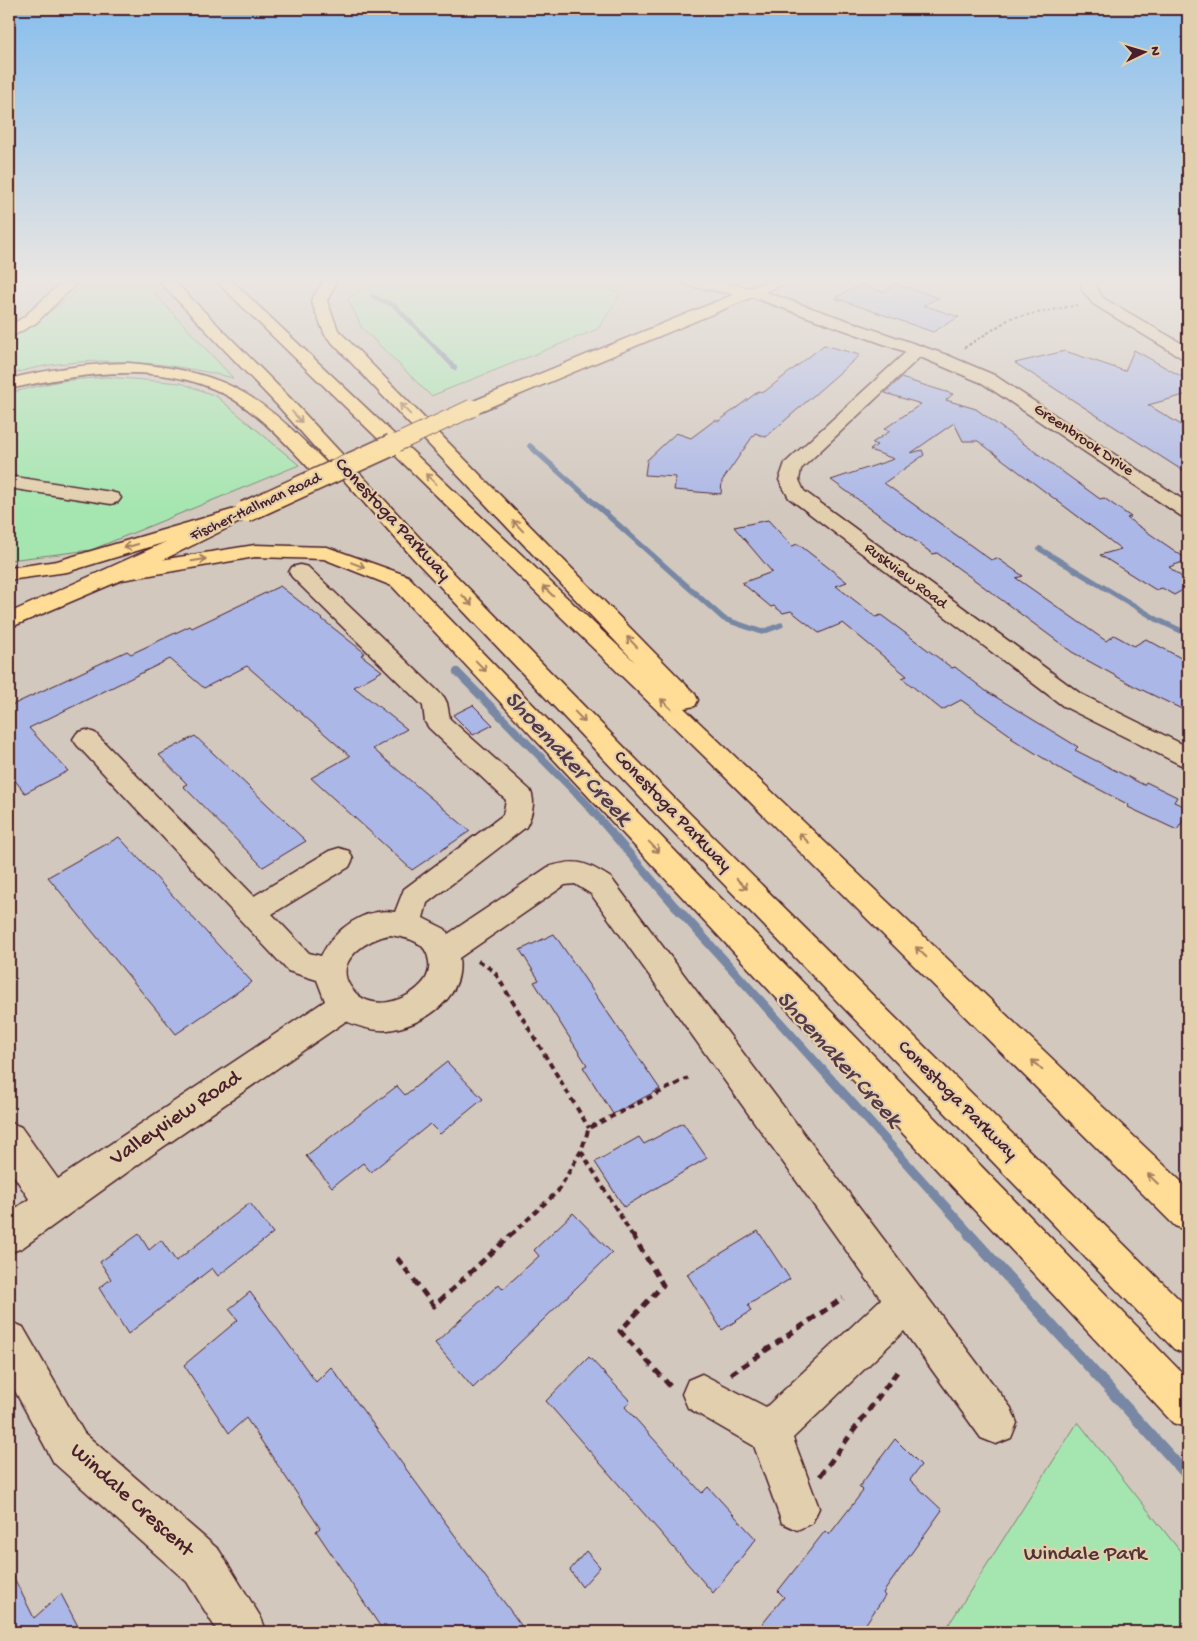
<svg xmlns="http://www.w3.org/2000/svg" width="1197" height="1641" viewBox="0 0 1197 1641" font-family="'Gochi Hand',sans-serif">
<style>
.green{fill:#a5e6b0;stroke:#78826e}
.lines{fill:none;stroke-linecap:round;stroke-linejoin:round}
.stream-far4{stroke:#7887a4;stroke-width:4.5}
.stream-far3{stroke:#7887a4;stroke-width:5.5}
.stream-far2{stroke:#7887a4;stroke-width:8}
.stream-far1{stroke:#7887a4;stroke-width:9}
.stream{stroke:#7887a4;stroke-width:11}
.building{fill:#abb7e7;stroke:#4a1f2b}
.minor-casing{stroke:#4a1f2b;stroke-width:3}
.major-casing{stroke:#4a1f2b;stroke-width:3}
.highway-casing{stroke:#4a1f2b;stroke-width:3}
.path-far2{stroke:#4a1f2b;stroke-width:2;stroke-dasharray:3 2.5;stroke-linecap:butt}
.path-far1{stroke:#4a1f2b;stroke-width:4;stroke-dasharray:6 4.5;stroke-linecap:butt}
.path{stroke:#4a1f2b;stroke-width:5;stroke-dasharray:8 5.5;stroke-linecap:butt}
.minor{fill:#e2cfad;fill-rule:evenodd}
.major{fill:#ffdd96;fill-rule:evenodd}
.highway{fill:#ffdd96;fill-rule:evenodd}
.major-bridge-far1-casing{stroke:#4a1f2b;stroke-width:19;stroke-linecap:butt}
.major-bridge-casing{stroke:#4a1f2b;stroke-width:24;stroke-linecap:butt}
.major-bridge-far1{stroke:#ffdd96;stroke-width:17}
.major-bridge{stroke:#ffdd96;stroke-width:21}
.oneway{stroke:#a47e60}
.labels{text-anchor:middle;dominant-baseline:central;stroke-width:4.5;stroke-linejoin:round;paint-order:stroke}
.far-street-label{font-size:16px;fill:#4a1f2b;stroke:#e2cfad}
.street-label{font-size:19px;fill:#4a1f2b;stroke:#e2cfad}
.near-street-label{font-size:22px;fill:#4a1f2b;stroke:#e2cfad}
.near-park-label{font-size:22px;fill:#533338;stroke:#e2cfad}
.near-water-label{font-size:24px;font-style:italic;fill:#563949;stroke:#e2cfad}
</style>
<rect width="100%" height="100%" fill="#d2c8be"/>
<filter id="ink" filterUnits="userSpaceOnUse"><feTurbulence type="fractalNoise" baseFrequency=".02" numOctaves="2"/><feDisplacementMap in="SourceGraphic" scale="10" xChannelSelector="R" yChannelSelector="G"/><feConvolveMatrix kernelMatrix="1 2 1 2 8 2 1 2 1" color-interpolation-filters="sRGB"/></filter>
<g filter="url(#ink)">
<!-- green -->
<g class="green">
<path d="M88,281H143L233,378C164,361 77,352 9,375V341L77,292Z"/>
<path d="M373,281H589L621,293L598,329L431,396L362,328L348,299Z"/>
<path d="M107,377L181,383L216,396L299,465L91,550L9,560V393L60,381Z"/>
<path d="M1078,1422L1188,1561V1632H944Z"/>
</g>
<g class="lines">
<!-- stream-far4 -->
<path class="stream-far4" d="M372,296L395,306L455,368"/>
<!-- stream-far3 -->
<g class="stream-far3">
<path d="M530,446L724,619L762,632L781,625"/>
<path d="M1040,549L1158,620L1188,634"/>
</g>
<!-- stream-far2 -->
<path class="stream-far2" d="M457,672L585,802L679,911"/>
<!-- stream-far1 -->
<path class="stream-far1" d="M678,909L971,1235"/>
<!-- stream -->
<path class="stream" d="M969,1234L1188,1476"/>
</g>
<!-- building -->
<g class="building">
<path d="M896,284L939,298L923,305L959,317L933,332L835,298L860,285L883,292Z"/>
<path d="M824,345L860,355L766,437L755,433L722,481L721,494L674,490L676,477L645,475L647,460L676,433L691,438L715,420L719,421L759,391L764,392Z"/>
<path d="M1134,350L1188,380V394L1148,405L1188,429V474L1015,363L1065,351L1125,371Z"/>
<path d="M901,378L953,394L946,400L976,409L1100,499L1104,498L1131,517L1127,518L1188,560L1169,567L1188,582V587L1174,595L1162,588L1156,590L1100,555L1121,549L978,441H963L954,423L911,453L922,450L924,455L884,483L991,560L997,558L1023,576L1016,578L1106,641L1114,635L1134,646L1146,639L1188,662V712L1134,686L1072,652L976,581L937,553L933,554L831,480L894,459L870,450L877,445L872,443L890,431L884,429L921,404L885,393Z"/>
<path d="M768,520L792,546L798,544L847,582L836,586L876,617L881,615L952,668L955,667L986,691L1078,747L1075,750L1144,785L1146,782L1177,797L1174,802L1188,808V813L1177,830L1128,807L1129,805L1064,771L1011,738L1013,737L961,700L942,710L902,678L907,676L843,623L819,633L791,611L783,613L774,606L771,607L742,583L772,572L734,527Z"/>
<path d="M280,586L365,653L361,655L382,671L354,687L407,729L373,749L470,831L412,870L311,778L350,756L247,666L204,688L170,659L29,728L68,771L25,793L9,773V705L10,706L127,651L131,654L190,626L192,628Z"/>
<path d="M473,705L493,725L473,735L453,715Z"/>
<path d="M195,736L306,841L263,867L183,786L187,784L159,755Z"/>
<path d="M119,837L252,982L176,1034L48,877Z"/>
<path d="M554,934L660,1089L613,1114L583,1067L587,1065L534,982L539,980L520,950Z"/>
<path d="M447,1062L483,1099L440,1134L430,1124L371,1172L363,1163L332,1187L306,1156L397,1086L405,1095Z"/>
<path d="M683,1123L707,1158L624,1207L595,1162L639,1137L644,1144Z"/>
<path d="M250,1203L273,1233L218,1276L212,1268L128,1334L99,1288L111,1279L100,1262L139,1234L149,1250L161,1240L176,1261Z"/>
<path d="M573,1213L612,1253L473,1388L435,1343L499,1284L503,1289L539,1256L534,1250Z"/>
<path d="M758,1231L790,1279L748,1305L751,1311L722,1330L687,1274Z"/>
<path d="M250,1292L316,1382L331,1367L526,1632H384L316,1531L320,1528L246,1418L229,1433L184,1365L238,1320L229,1309Z"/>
<path d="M589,1357L630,1401L625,1407L702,1493L708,1487L756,1539L713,1593L546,1401Z"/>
<path d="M895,1439L921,1465L910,1480L942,1510L883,1593L885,1596L860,1632H756L784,1597L778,1591L825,1531L829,1535L863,1491L859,1487Z"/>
<path d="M586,1551L600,1567L582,1587L570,1570Z"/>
<path d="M9,1568L34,1618L61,1594L81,1632H9Z"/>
</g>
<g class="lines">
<!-- minor casing -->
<g class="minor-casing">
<g id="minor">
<path d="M1082,281H1096L1098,290L1103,298L1188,347V359L1182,358L1093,304L1082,290Z"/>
<path d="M751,287L947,355L994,375L1188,503V518L1181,516L982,383L920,357L801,469L799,480L804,491L1081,694L1188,747V767L1179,764L1063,706L789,498L779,480L785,463L906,352L746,295L743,292Z"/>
<path d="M9,476L111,492L118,494L121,498L118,502L111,504L9,488Z"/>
<path d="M300,565L308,567L444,697L447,703L450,719L530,790C536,801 532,816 526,827L427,903L423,918L445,929L448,934L548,867C577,858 586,862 611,878L1011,1408L1017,1423L1011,1438L996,1444L981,1438L904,1331L793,1438L819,1508L812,1523L797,1530L782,1523L754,1446L688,1408L682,1394L688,1380L702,1374L766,1407L881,1299L591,894L575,884L565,885L459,958C465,999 423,1025 388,1030C374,1031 359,1027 346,1021L150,1156L22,1248L9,1253V1213L29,1199L9,1168V1122L21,1127L58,1179L325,1001L317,980L288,971L77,745L73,739L77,733L86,730L95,733L254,896L329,851L339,848L349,851L353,859L349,867L272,914L309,953L321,956C334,930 364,907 395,912L404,889L503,815L506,800L429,728L425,722L423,706L292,577L289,572L292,567ZM390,935C408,938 427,941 429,962C430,969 428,975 425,980C408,1003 367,1014 350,986C333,960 369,938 390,935Z"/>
<path d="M9,1321L23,1327L84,1433L219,1550L260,1616L267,1632H218L187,1582L54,1463L9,1380Z"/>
</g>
</g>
<!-- major casing -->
<g class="major-casing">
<g id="major">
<path d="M767,281H787L784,284L478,412H466L463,408L466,404Z"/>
<path d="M245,506L252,508L255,512L252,516L124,579L9,628V613Z"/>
</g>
</g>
<!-- highway casing -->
<g class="highway-casing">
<g id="highway">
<path d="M63,281H79L36,323L9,338V326L24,317Z"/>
<path d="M159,281H174L290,398L430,549L676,800L1188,1308V1355L1174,1349L656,814L414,559L278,406Z"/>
<path d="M216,281H232L635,662L325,335L311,301L323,281H337L327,301L338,330L695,694L698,700L695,706L684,708L1188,1188V1231L1175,1226L704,756Z"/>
<path d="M682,281H713L756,289L759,292L751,297L690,286Z"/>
<path d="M128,363C209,370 247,384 305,442C316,453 330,465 339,478L336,482H322C296,455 271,425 239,403C172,358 82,373 9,389V379C48,369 87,364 128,363Z"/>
<path d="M245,506L252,508L255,512L252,516L67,572L9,580V568L57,561Z"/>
<path d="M255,545L327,547L408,576L1188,1379V1428L1173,1423L392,586L324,559L255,557L116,581L108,579L105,574L108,569L116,567Z"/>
</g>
</g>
<!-- path-far2 -->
<path class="path-far2" d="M964,348L1011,318L1078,305"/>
<!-- path-far1 -->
<g class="path-far1">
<path d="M478,961L494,971L589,1128"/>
<path d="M581,1151L632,1235"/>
<path d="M511,1235L558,1191L581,1151L589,1128L688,1078"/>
</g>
<!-- path -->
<g class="path">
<path d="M632,1234L663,1285L620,1331L670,1386"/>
<path d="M397,1258L434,1306L512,1234"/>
<path d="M731,1374L843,1298"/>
<path d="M820,1476L897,1372"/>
</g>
<!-- minor -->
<use href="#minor" class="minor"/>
<!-- major -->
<use href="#major" class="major"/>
<!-- highway -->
<use href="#highway" class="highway"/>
<!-- major-bridge-far1 casing -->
<g class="major-bridge-far1-casing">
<path id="major-bridge-far1" d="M390,446L472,408"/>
</g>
<!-- major-bridge casing -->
<g class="major-bridge-casing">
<path id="major-bridge" d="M245,512L392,445"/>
</g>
<!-- major-bridge-far1 -->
<use href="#major-bridge-far1" class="major-bridge-far1"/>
<!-- major-bridge -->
<use href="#major-bridge" class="major-bridge"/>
</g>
<!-- one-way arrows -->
<defs><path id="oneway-shaft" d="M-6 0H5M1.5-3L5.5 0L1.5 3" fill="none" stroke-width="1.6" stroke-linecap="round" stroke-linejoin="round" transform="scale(1.25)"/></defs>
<g class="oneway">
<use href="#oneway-shaft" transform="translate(405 409) rotate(-134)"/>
<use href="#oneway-shaft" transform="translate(297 417) rotate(48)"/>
<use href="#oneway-shaft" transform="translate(431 479) rotate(-136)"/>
<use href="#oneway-shaft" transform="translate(518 526) rotate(-134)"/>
<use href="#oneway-shaft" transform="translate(131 546) rotate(164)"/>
<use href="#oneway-shaft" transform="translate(199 560) rotate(-9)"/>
<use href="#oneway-shaft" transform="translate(358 565) rotate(21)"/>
<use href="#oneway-shaft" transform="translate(548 591) rotate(-136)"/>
<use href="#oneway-shaft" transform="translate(467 600) rotate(46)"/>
<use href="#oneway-shaft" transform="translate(632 642) rotate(-134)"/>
<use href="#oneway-shaft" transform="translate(481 666) rotate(46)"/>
<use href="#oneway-shaft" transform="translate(666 704) rotate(-136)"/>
<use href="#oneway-shaft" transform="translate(580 717) rotate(46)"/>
<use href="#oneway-shaft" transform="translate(804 838) rotate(-136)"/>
<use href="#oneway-shaft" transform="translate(654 847) rotate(46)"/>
<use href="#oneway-shaft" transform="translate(742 884) rotate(45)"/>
<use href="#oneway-shaft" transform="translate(921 952) rotate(-136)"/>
<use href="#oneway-shaft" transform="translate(1037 1065) rotate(-136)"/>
<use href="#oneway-shaft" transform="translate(1153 1179) rotate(-136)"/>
</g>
</g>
<!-- sky -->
<linearGradient id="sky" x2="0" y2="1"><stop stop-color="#87beed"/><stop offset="0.55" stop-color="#ebe6e2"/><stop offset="1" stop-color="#ebe6e2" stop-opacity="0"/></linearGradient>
<rect width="1197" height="510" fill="url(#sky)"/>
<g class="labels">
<!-- far-street labels -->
<g class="far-street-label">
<text transform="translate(1083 441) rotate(34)">Greenbrook Drive</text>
<text transform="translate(256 508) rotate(-25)">Fischer-Hallman Road</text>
<text transform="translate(905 577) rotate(37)">Ruskview Road</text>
</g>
<!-- street labels -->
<g class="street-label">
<text transform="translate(392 520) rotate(47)">Conestoga Parkway</text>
<text transform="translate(672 812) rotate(46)">Conestoga Parkway</text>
<text transform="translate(957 1101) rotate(45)">Conestoga Parkway</text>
</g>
<!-- near-street labels -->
<g class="near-street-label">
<text transform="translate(176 1119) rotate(-34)">Valleyview Road</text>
<text transform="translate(131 1501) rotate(42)">Windale Crescent</text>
</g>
<!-- near-park labels -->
<g class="near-park-label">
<text x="1085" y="1555">Windale Park</text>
</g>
<!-- near-water labels -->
<g class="near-water-label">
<text transform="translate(567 759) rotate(47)">Shoemaker Creek</text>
<text transform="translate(838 1060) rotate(48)">Shoemaker Creek</text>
</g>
</g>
<!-- margin -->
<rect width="1197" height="1641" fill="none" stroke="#e2cfad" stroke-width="30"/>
<rect x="15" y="15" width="1167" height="1611" fill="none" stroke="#4a1f2b" stroke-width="2" filter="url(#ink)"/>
<!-- north arrow -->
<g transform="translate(1144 52) rotate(85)" stroke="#e2cfad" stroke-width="4" paint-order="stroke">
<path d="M0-4L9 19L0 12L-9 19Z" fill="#4a1f2b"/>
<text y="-8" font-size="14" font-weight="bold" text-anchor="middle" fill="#4a1f2b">N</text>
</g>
</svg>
